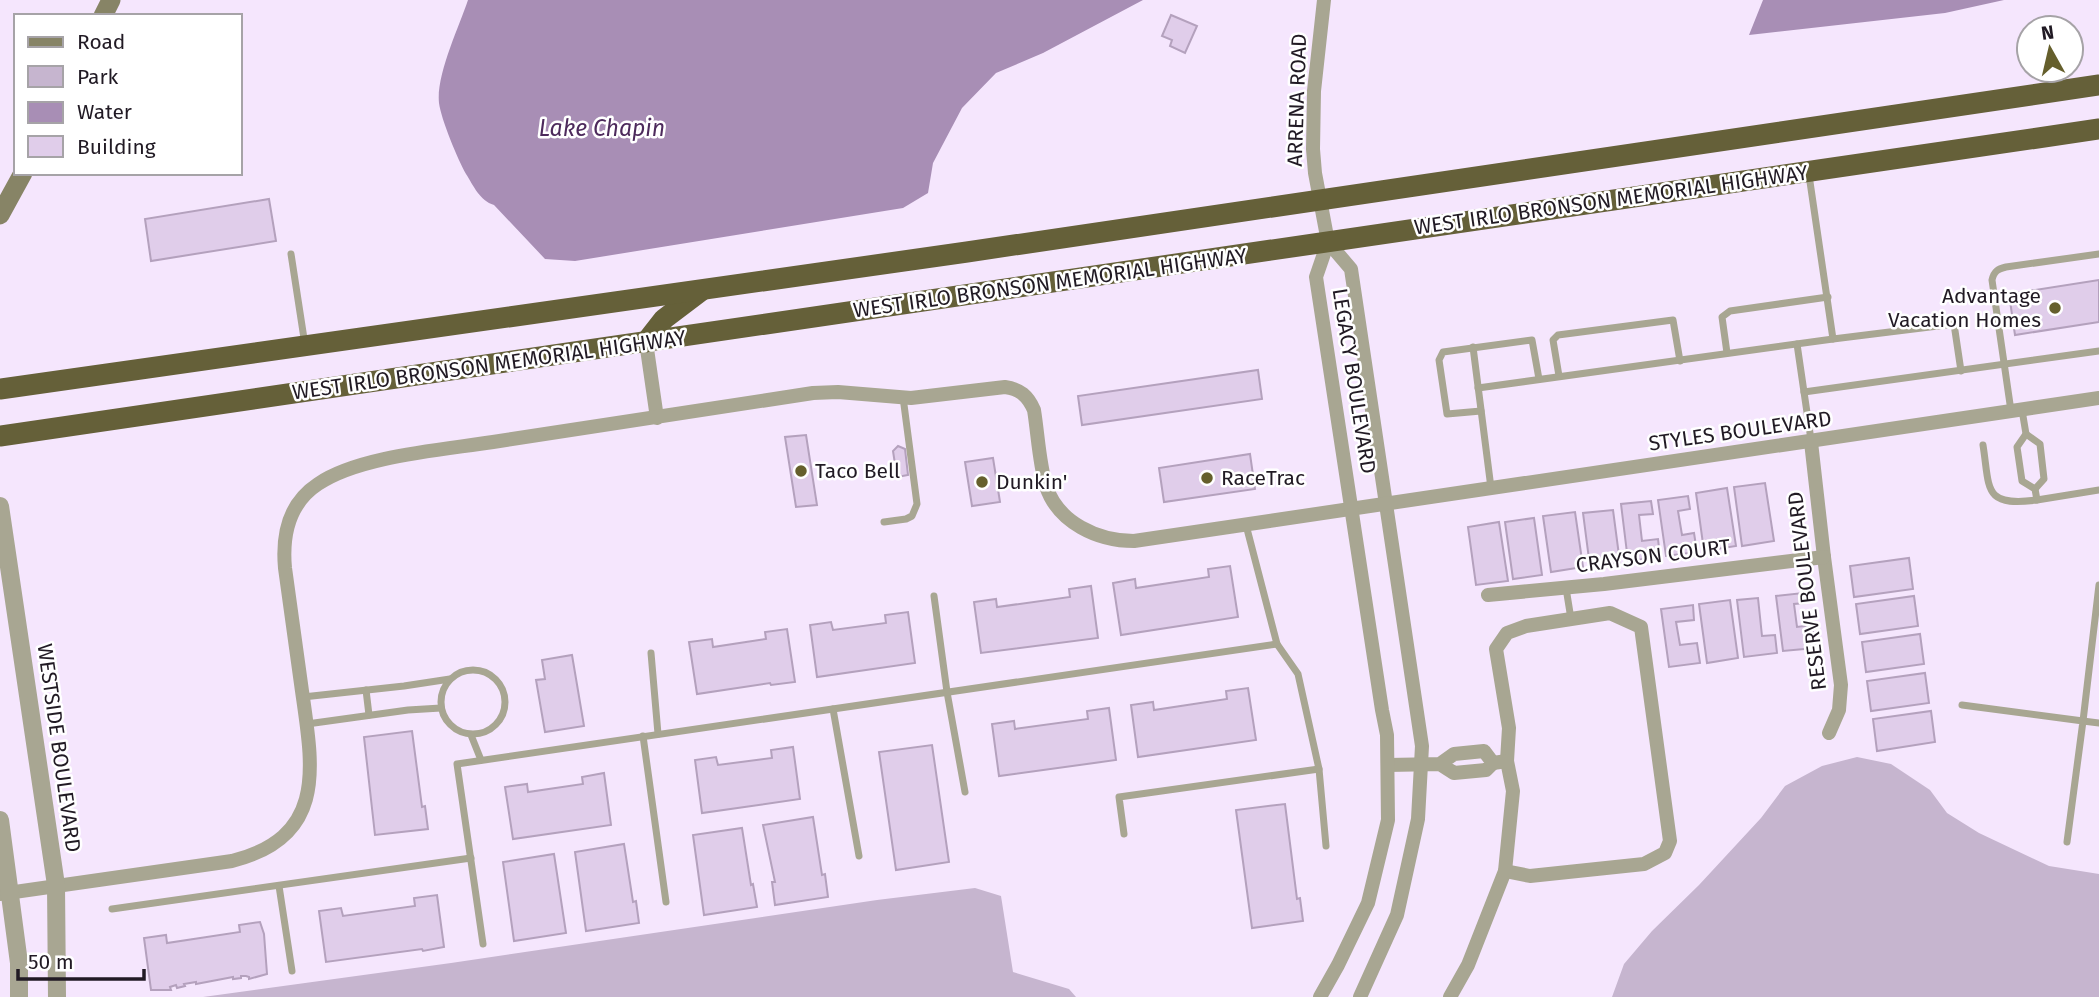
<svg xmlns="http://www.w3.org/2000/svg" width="2099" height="997" viewBox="0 0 2099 997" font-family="'Fira Sans',sans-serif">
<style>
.green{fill:#c6b5cf}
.water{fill:#a88eb5}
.building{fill:#e0cdea;stroke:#b4a1bd;stroke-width:2}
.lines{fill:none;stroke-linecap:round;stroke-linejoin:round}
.service{stroke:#a8a692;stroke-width:7}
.minor{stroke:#a8a692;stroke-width:14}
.tertiary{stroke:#a8a692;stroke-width:18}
.secondary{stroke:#878466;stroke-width:19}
.trunk{stroke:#656039;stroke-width:21}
.poi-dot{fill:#655f2c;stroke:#fff;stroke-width:2.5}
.labels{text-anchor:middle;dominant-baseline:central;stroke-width:5;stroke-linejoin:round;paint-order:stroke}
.street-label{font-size:21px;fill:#211a24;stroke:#fff}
.poi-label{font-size:21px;fill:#211a24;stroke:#fff;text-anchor:start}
.water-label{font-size:23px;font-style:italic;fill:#4d2a5c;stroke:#fff}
</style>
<rect width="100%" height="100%" fill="#f5e6fd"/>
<!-- green -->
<g class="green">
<path d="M1857,757L1891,764L1930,790L1947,813L1979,833L2049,866L2099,874V997H1612L1624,964L1652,931L1699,885L1761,818L1785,786L1822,766Z"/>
<path d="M975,888L1001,896L1013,972L1069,989L1076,997H203L451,963L877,900Z"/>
</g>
<!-- water -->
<g class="water">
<path d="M468,0H1143L1043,53L996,73L962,108L933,163L928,193L903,208L575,261L545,259L494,205C480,201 473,185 466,174C458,160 441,119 439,103C436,75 459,27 468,0Z"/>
<path d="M1763,0H2004L1945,13L1749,35Z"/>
</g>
<!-- building -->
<g class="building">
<path d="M1171,15L1197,26L1185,53L1170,46L1172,40L1162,36Z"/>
<path d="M269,199L276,241L151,261L145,219Z"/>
<path d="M2099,280V322L2015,335L2009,294Z"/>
<path d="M1258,370L1262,399L1082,425L1078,396Z"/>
<path d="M806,435L817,505L796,507L785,437Z"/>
<path d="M898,446L905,449L908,475L897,477L893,451Z"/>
<path d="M1250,454L1255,489L1164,502L1159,468Z"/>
<path d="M993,458L1000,502L972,506L965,462Z"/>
<path d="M1765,483L1774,541L1742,546L1734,487Z"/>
<path d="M1727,488L1736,546L1704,551L1696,493Z"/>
<path d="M1688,496L1690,509L1678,511L1682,535L1694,533L1697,552L1666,556L1658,500Z"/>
<path d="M1651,501L1653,514L1639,515L1642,541L1658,539L1660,557L1628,561L1621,504Z"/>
<path d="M1613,510L1620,563L1590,567L1583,513Z"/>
<path d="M1575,512L1583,567L1551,572L1543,516Z"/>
<path d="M1534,518L1542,575L1513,579L1505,522Z"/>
<path d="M1499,522L1508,581L1476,585L1468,527Z"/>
<path d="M1909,558L1913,589L1854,597L1850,566Z"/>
<path d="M1230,566L1238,617L1121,635L1113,583L1135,579L1136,588L1209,577L1208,569Z"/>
<path d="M1091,586L1098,638L981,653L974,602L996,599L997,607L1070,597L1069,589Z"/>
<path d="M1803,593L1805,603L1794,604L1797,627L1812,625L1815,648L1783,651L1776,596Z"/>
<path d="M1914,596L1918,626L1860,634L1856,604Z"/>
<path d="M1758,598L1762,636L1775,635L1777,653L1744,657L1737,600Z"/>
<path d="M1730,600L1738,658L1707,663L1699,604Z"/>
<path d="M1693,605L1694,620L1676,622L1680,645L1697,643L1700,663L1669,667L1661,609Z"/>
<path d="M908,612L915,663L817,677L810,625L831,622L833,630L886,623L885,615Z"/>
<path d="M787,629L795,682L771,685L770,683L697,694L689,642L712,639L713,647L766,639L765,632Z"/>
<path d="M1920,634L1924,664L1866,672L1862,642Z"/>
<path d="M572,655L584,726L545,732L536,680L545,679L542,660Z"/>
<path d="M1925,673L1929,703L1871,711L1867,681Z"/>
<path d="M1248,688L1256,740L1138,757L1131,705L1153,702L1154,710L1227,699L1226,691Z"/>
<path d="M1109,708L1116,760L999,776L992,724L1014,721L1015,729L1088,719L1087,711Z"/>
<path d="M1931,711L1935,742L1877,751L1873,719Z"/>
<path d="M412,731L422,807L425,806L428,829L375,835L364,737Z"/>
<path d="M932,745L949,862L896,870L879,752Z"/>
<path d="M793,747L800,799L702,813L695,760L716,757L718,765L772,758L771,750Z"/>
<path d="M604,773L611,825L513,839L505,787L527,784L528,792L583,784L582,777Z"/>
<path d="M1285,804L1297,899L1300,898L1303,921L1252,928L1236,810Z"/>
<path d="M813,817L822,875L825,874L828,897L775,905L772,882H775L763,825Z"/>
<path d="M742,828L751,885L753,884L757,907L704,915L693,835Z"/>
<path d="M624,844L633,902L636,901L639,923L586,931L575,852Z"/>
<path d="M554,854L566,933L514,941L503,862Z"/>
<path d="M437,895L444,947L423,951L422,949L326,962L319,911L341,908L343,916L415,906L414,898Z"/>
<path d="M260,922L264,934L267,974L249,979V977L246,976H241V978L233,979V977L196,984V982L184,984L185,986L177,988L176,985L170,987L171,990H151L144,938L166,935L167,943L240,932L239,925Z"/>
</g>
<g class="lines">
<!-- service -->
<g class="service">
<path d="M1809,175L1833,339L1954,324L1961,371"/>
<path d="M291,254L305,345"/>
<path d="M1797,344L1811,440"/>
<path d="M1473,347L1491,488"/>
<path d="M1727,353L1722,317L1730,311L1828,297"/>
<path d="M1559,376L1553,340L1558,335L1673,320L1680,361"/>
<path d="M1478,388L1833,339"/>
<path d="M1804,392L2099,351"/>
<path d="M2022,410L2026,434L2017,447L2022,481L2035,489L2037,500L2099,490"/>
<path d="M1481,411L1447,414L1439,360L1443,352L1532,340L1539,379"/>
<path d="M2011,411L1992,280C1994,271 1998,269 2006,267L2099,254"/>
<path d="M2026,434L2040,444L2044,479L2035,489"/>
<path d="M1983,445C1990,490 1983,507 2037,500"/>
<path d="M884,522L906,519L912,516L917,504L903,397"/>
<path d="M1246,525L1277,644L1298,674L1319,769L1326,846"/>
<path d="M2099,585L2083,721L2099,723"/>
<path d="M1566,588L1571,619"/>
<path d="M934,596L947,692L965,792"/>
<path d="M651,653L658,734"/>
<circle cx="473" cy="702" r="32"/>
<path d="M366,690L369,715"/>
<path d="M303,697L404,686L450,679"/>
<path d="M1962,705L2083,721L2067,842"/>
<path d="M833,709L859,856"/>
<path d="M307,724L408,710L441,708"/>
<path d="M471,735L481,760"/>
<path d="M643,736L666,902"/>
<path d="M1124,834L1119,797L1319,769"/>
<path d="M279,886L292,971"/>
<path d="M112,909L471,858"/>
<path d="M483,944L457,764L1277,644"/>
</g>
<!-- minor -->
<g class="minor">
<path d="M1324,0L1314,91L1313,149L1315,173L1328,242L1351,269L1422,746L1418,819L1397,915L1360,997"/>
<path d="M646,342L657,418"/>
<path d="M1811,442L1824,557L1841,685L1839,710L1829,733"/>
<path d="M1488,595L1604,584L1824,557"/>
<path d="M1388,765L1440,764L1454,754L1484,751L1493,763L1486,770L1454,773L1440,764"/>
<path d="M1505,871L1530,876L1644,864L1665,853L1670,841L1641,627L1610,613L1526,626L1507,633L1496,649L1509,728L1507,761"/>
<path d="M0,894L232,861C327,837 313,768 302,691C296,650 291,609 285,568C282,535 289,503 318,484C359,456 442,450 493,442C599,425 706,410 813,393L838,392L911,398L1005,387C1020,389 1028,396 1034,410C1038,435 1039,462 1046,486C1058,523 1098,541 1134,541L2099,398"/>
<path d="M1320,997L1338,965L1368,903L1388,820L1387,735L1382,710L1316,277L1328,242"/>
<path d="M1450,997L1468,965L1505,871L1513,791L1507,761L1493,763"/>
</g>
<!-- tertiary -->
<g class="tertiary">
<path d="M0,506L56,885L57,997"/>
<path d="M0,820L19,963V997"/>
</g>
<!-- secondary -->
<g class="secondary">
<path d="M103,16L111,0"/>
<path d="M0,215L23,173"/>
</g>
<!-- trunk -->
<g class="trunk">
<path d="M646,342L664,319L701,291"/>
<path d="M0,389L967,252L2099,85"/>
<path d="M0,436L2099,129"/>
</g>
</g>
<!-- markers -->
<g class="poi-dot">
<circle cx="2055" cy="308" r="7"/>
<circle cx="801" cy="471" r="7"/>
<circle cx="1207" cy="478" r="7"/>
<circle cx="982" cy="482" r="7"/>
</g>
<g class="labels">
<!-- street labels -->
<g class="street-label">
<text transform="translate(1297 100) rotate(-88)">ARRENA ROAD</text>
<text transform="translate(1611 200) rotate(-8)">WEST IRLO BRONSON MEMORIAL HIGHWAY</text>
<text transform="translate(1050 283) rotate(-8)">WEST IRLO BRONSON MEMORIAL HIGHWAY</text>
<text transform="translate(489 365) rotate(-8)">WEST IRLO BRONSON MEMORIAL HIGHWAY</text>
<text transform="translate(1354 381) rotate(81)">LEGACY BOULEVARD</text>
<text transform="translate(1740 431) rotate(-8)">STYLES BOULEVARD</text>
<text transform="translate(1653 556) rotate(-7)">CRAYSON COURT</text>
<text transform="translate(1807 591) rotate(-97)">RESERVE BOULEVARD</text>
<text transform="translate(59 748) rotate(82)">WESTSIDE BOULEVARD</text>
</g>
<!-- poi labels -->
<g class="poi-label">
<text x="2041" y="296" text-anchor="end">Advantage<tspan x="2041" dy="24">Vacation Homes</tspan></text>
<text x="815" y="471">Taco Bell</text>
<text x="1221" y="478">RaceTrac</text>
<text x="996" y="482">Dunkin'</text>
</g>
<!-- water labels -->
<g class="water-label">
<text x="602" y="128">Lake Chapin</text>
</g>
</g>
<!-- legend -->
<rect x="14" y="14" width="228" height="161" fill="#ffffff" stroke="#a6a3a7" stroke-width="2"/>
<rect x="28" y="37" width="35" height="10" fill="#878466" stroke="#a6a3a7" stroke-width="2"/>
<text x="77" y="49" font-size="21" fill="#211a24">Road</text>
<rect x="28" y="66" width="35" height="21" fill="#c6b5cf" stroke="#a6a3a7" stroke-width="2"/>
<text x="77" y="84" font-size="21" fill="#211a24">Park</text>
<rect x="28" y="102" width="35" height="21" fill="#a88eb5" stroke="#a6a3a7" stroke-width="2"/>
<text x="77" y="119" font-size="21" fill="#211a24">Water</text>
<rect x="28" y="136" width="35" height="21" fill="#e0cdea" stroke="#a6a3a7" stroke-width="2"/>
<text x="77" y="154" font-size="21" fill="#211a24">Building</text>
<!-- north arrow -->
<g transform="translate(2050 49) rotate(352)"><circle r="33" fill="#ffffff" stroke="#a6a3a7" stroke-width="2"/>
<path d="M0-5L12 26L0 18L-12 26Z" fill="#655f2c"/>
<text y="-10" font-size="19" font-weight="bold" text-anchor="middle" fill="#211a24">N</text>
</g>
<!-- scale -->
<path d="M18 969v10h126v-10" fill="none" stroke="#211a24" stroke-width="3.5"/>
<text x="28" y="969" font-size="21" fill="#211a24" stroke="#ffffff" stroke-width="5" paint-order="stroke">50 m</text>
</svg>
